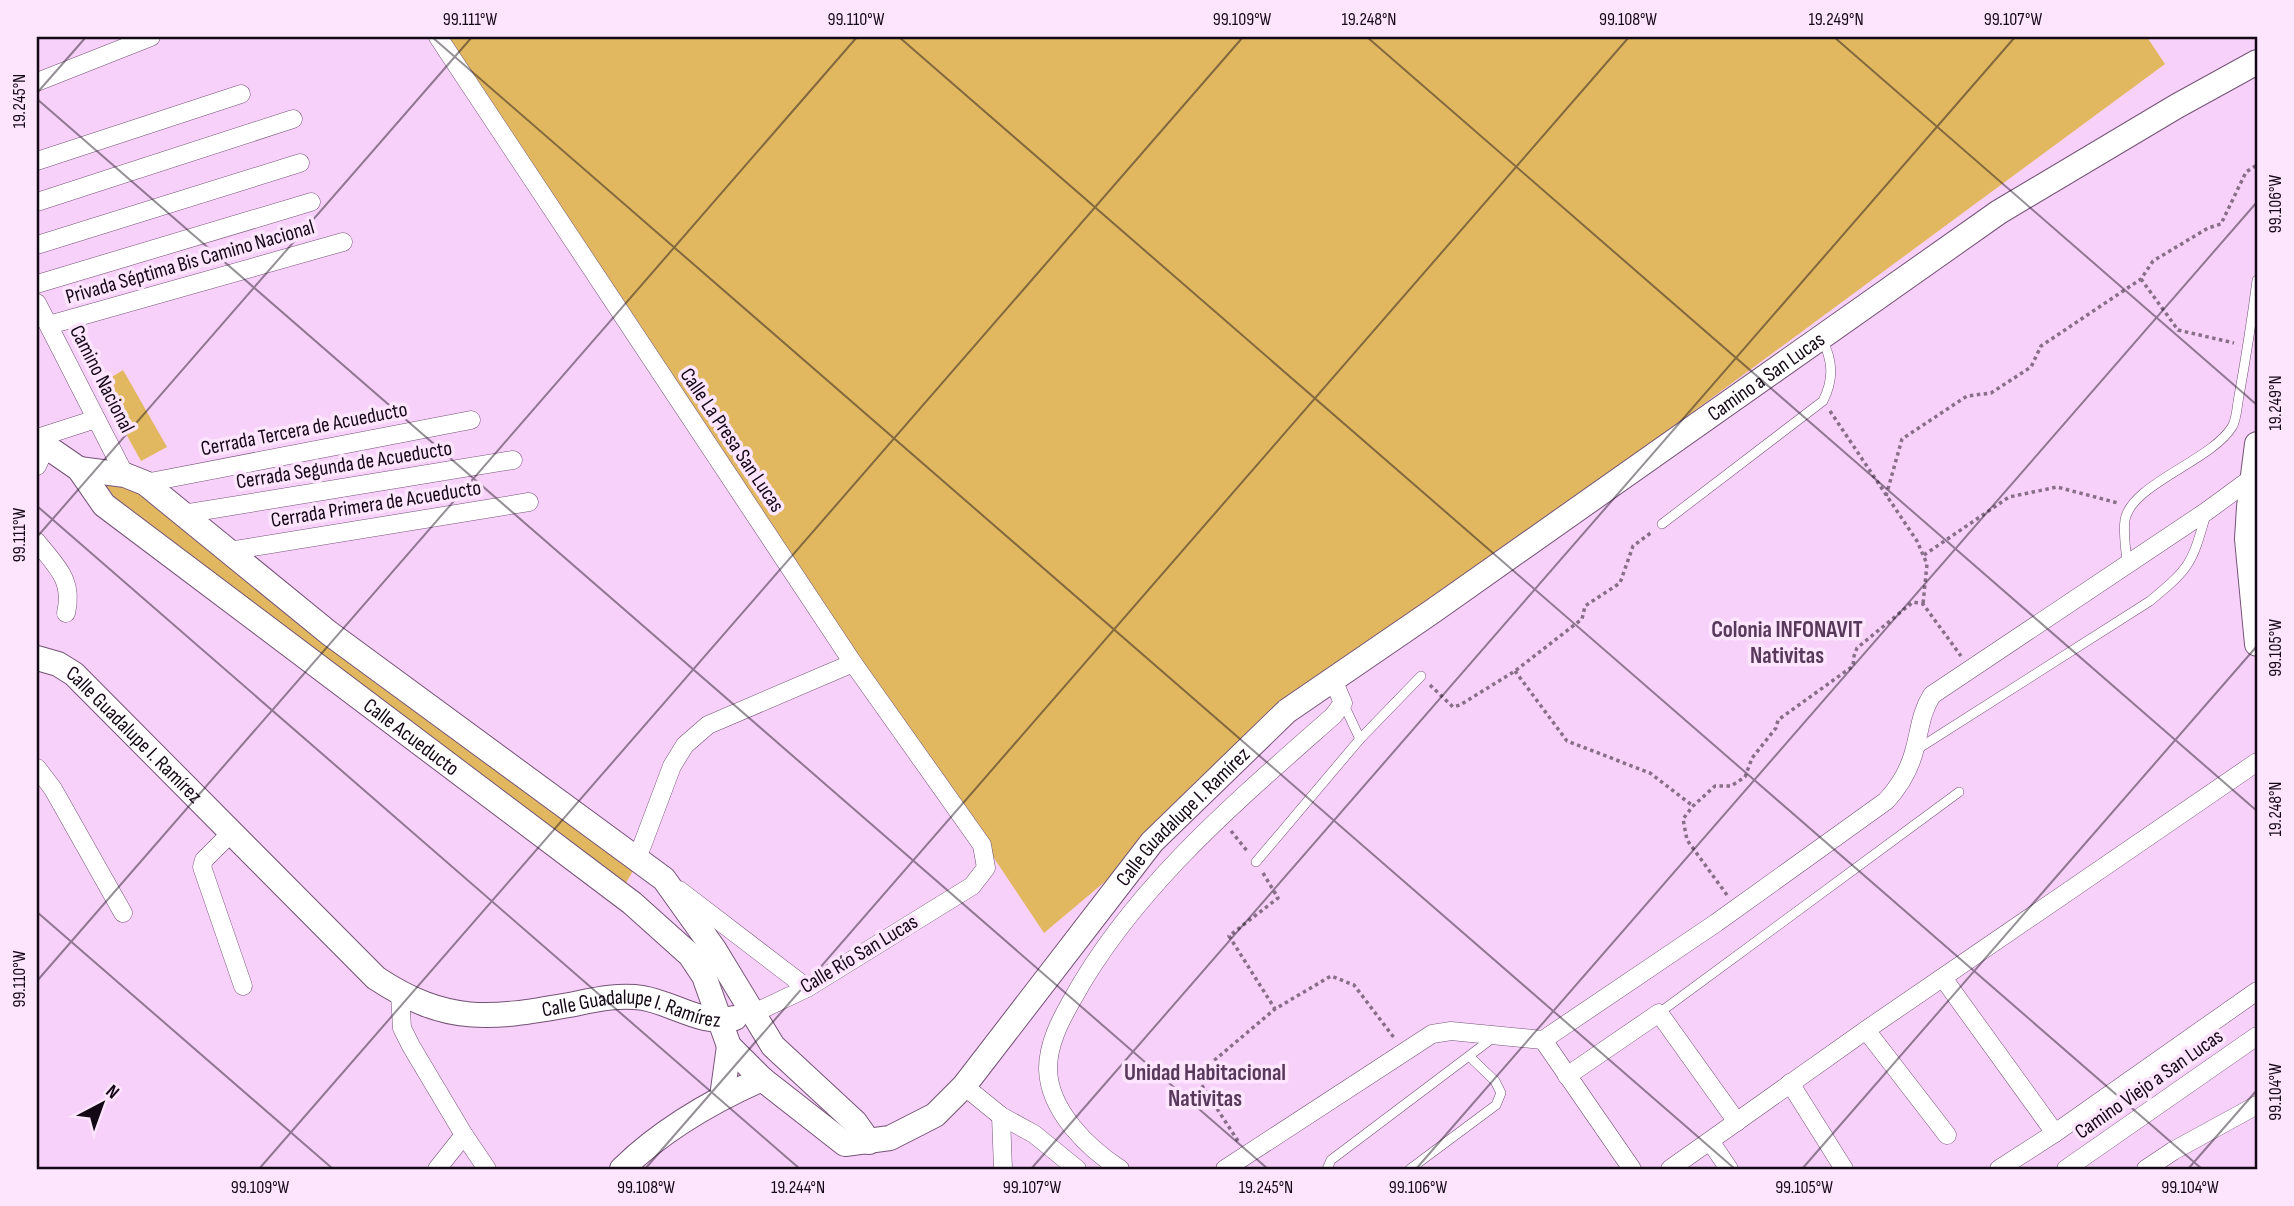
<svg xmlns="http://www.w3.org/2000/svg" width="2294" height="1206" viewBox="0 0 2294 1206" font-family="'Sofia Sans Condensed',sans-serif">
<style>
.green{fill:#e1b860}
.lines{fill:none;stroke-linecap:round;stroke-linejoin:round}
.lane-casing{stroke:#745376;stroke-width:10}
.street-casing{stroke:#745376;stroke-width:19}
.secondary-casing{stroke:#745376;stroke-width:26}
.path{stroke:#886e89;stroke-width:3.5;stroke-dasharray:3.5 3.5;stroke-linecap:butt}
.lane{stroke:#fff;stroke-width:9}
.street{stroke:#fff;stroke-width:18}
.secondary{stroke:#fff;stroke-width:24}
.ticks{fill:none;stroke:#150816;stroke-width:2;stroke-opacity:0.45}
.labels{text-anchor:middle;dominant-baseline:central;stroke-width:7;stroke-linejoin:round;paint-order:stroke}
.street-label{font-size:21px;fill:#150816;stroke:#fce5fd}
.neighbourhood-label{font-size:23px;font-weight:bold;fill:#59395b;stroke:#fce5fd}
.neatline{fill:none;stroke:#150816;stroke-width:2.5}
.ticks-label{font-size:18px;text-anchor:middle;fill:#150816}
</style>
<rect width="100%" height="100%" fill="#f8d1fa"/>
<!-- green -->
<g class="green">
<path d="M445,37H2147L2165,64L1287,711L1152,842L1044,933Z"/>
<path d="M123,370L167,447L141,461L99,385Z"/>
<path d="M103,481L129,486L150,501L373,681L470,752L636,866L621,891L127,515Z"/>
</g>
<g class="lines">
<!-- lane casing -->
<g class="lane-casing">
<g id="lane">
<path d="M1662,524L1823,401C1834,379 1833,361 1822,339"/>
<path d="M2127,563C2126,549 2123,533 2125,520C2131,484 2211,461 2232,427C2237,419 2237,405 2239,396C2246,357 2252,319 2257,280"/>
<path d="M1343,703L1360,739"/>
<path d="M1916,750L2150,601C2190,568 2192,564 2206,514"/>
<path d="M1256,862L1360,739L1421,676"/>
<path d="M1659,1013L1959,792"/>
<path d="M1327,1169L1331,1160L1494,1037"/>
<path d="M1410,1169L1496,1105L1501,1093L1495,1081L1470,1057"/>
</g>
</g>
<!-- street casing -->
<g class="street-casing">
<g id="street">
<path d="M438,37L853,663L982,845L986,868L972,886L807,988L752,1014"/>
<path d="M37,82L151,37"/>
<path d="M37,161L241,94"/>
<path d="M37,202L293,119"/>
<path d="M37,245L300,163"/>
<path d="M37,284L311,202"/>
<path d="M37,303L125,475"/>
<path d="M49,325L343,242"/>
<path d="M37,438L96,419"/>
<path d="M37,466L46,447"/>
<path d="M145,483L471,420"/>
<path d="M183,514L513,460"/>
<path d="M37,542C56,566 74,580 66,613"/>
<path d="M229,551L529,502"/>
<path d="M37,768L53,789L123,913"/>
<path d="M232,832L204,860L202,867L243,986"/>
<path d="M637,859L672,766L685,745L708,725L853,663"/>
<path d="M679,890L807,988"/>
<path d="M1943,978L2055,1133"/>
<path d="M400,994L402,1028L411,1046L464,1135L487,1169"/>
<path d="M1866,1030L1947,1135"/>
<path d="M1543,1040L1632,1169"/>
<path d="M1567,1076L1659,1013L1737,1122"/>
<path d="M1790,1083L1844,1169"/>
<path d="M964,1086L1001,1116L1034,1134L1077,1169"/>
<path d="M1001,1116L1003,1169"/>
<path d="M1710,1141L1729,1169"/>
<path d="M437,1169L464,1135"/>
<path d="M1120,1169C1088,1148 1049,1111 1048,1069C1048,1044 1060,1021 1072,1000C1134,887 1238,800 1333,716L1343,703L1333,680"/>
<path d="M1225,1169L1432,1034L1451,1031L1543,1040L1716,923L1886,801C1900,786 1910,769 1915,748C1920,729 1921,712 1932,695L2207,511L2252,478"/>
<path d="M1670,1169L1866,1030L2257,762"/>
<path d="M1999,1169L2055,1133L2257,991"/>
<path d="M2066,1169L2257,1036"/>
<path d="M2146,1169L2173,1151L2257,1105"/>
</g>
</g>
<!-- secondary casing -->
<g class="secondary-casing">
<g id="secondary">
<path id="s1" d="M37,440L79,469L104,505L632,903L690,955L704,976L729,1046L762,1079L845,1144L890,1138L935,1115L964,1086L1152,842L1287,711L1433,611L1999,212L2177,106L2257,62"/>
<path d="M2257,444L2249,507L2247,539L2257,644"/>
<path d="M79,469L125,475L145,483L329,633L664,879L714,949L773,1046L855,1122L869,1142"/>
<path id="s2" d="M37,658L58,664L74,674L376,978C447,1025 490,1019 569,1005C594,1000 618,994 643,998C676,1004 701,1026 735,1018"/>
<path d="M722,1097L729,1046"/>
<path d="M622,1169C662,1130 710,1102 762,1079"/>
</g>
</g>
<!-- path -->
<g class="path">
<path d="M2141,279L2178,330L2234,343"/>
<path d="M1830,411L1917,541L1927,564L1923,604"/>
<path d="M1886,496L1902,439L1967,396L1991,393L2031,367L2041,346L2141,279L2153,261L2208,228L2221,224L2246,172L2257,165"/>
<path d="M1924,555L2009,497L2057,487L2118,503"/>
<path d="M1515,671L1567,741L1650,773L1693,806"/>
<path d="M1430,685L1453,707L1460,705L1515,671L1582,619L1585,606L1620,583L1633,546L1652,532"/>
<path d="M1231,831L1248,852"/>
<path d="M1263,873L1278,898L1229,936L1275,1009"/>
<path d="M1727,895L1687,840L1683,819L1693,806L1715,786H1731L1745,777L1752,758L1776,728L1778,720L1853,666L1854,656L1857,648L1913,602L1923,604L1961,656"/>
<path d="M1238,1141L1199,1081L1204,1069L1275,1009L1331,976L1354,985L1395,1039"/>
</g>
<!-- lane -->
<use href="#lane" class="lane"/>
<!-- street -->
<use href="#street" class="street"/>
<!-- secondary -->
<use href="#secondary" class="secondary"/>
</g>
<!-- ticks -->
<path class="ticks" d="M432,37L1735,1169M899,37L2202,1169M1367,37L2257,811M1834,37L2257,405M37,93L86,37M37,99L1268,1169M37,506L800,1169M37,537L472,37M37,912L333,1169M37,981L857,37M259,1169L1243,37M645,1169L1629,37M1031,1169L2015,37M1416,1169L2257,202M1802,1169L2257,646M2188,1169L2257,1090"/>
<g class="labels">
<!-- street labels -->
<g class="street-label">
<text transform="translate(190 262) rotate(-16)">Privada Séptima Bis Camino Nacional</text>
<text stroke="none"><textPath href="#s1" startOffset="2303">Camino a San Lucas</textPath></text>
<text transform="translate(102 379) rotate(63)">Camino Nacional</text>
<text transform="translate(304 429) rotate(-11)">Cerrada Tercera de Acueducto</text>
<text transform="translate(732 440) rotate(56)">Calle La Presa San Lucas</text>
<text transform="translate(344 465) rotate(-9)">Cerrada Segunda de Acueducto</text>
<text transform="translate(376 504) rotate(-9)">Cerrada Primera de Acueducto</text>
<text stroke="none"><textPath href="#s2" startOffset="126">Calle Guadalupe I. Ramírez</textPath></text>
<text stroke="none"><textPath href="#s1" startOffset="480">Calle Acueducto</textPath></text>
<text stroke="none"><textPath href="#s1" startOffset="1570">Calle Guadalupe I. Ramírez</textPath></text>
<text transform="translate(859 954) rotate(-31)">Calle Río San Lucas</text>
<text stroke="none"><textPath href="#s2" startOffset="735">Calle Guadalupe I. Ramírez</textPath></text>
<text transform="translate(2149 1084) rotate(-35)">Camino Viejo a San Lucas</text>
</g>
<!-- neighbourhood labels -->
<g class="neighbourhood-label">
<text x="1787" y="630">Colonia INFONAVIT<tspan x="1787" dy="26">Nativitas</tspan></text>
<text x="1205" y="1073">Unidad Habitacional<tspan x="1205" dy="26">Nativitas</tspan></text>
</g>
</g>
<!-- border -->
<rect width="2294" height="1206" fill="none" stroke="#fce5fd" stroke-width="77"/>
<!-- north arrow -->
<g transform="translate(102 1104) rotate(41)" stroke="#fce5fd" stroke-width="5" paint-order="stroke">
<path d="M0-5L12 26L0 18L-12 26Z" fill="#150816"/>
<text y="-10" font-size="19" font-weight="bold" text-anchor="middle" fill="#150816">N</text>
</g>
<rect x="38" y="38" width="2218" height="1130" class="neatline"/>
<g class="ticks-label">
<text x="470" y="25">99.111°W</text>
<text x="856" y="25">99.110°W</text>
<text x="1242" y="25">99.109°W</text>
<text x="1369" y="25">19.248°N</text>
<text x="1628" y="25">99.108°W</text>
<text x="1836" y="25">19.249°N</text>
<text x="2013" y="25">99.107°W</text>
<text transform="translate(19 101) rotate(-90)" y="6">19.245°N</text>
<text transform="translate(2275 204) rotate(-90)" y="6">99.106°W</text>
<text transform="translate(2275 403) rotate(-90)" y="6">19.249°N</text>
<text transform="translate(19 535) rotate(-90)" y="6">99.111°W</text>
<text transform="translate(2275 648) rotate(-90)" y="6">99.105°W</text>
<text transform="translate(2275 809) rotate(-90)" y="6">19.248°N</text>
<text transform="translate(19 979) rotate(-90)" y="6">99.110°W</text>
<text transform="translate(2275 1092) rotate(-90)" y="6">99.104°W</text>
<text x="260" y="1193">99.109°W</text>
<text x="646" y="1193">99.108°W</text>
<text x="798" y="1193">19.244°N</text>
<text x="1032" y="1193">99.107°W</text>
<text x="1266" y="1193">19.245°N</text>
<text x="1418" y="1193">99.106°W</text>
<text x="1804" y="1193">99.105°W</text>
<text x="2190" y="1193">99.104°W</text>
</g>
</svg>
